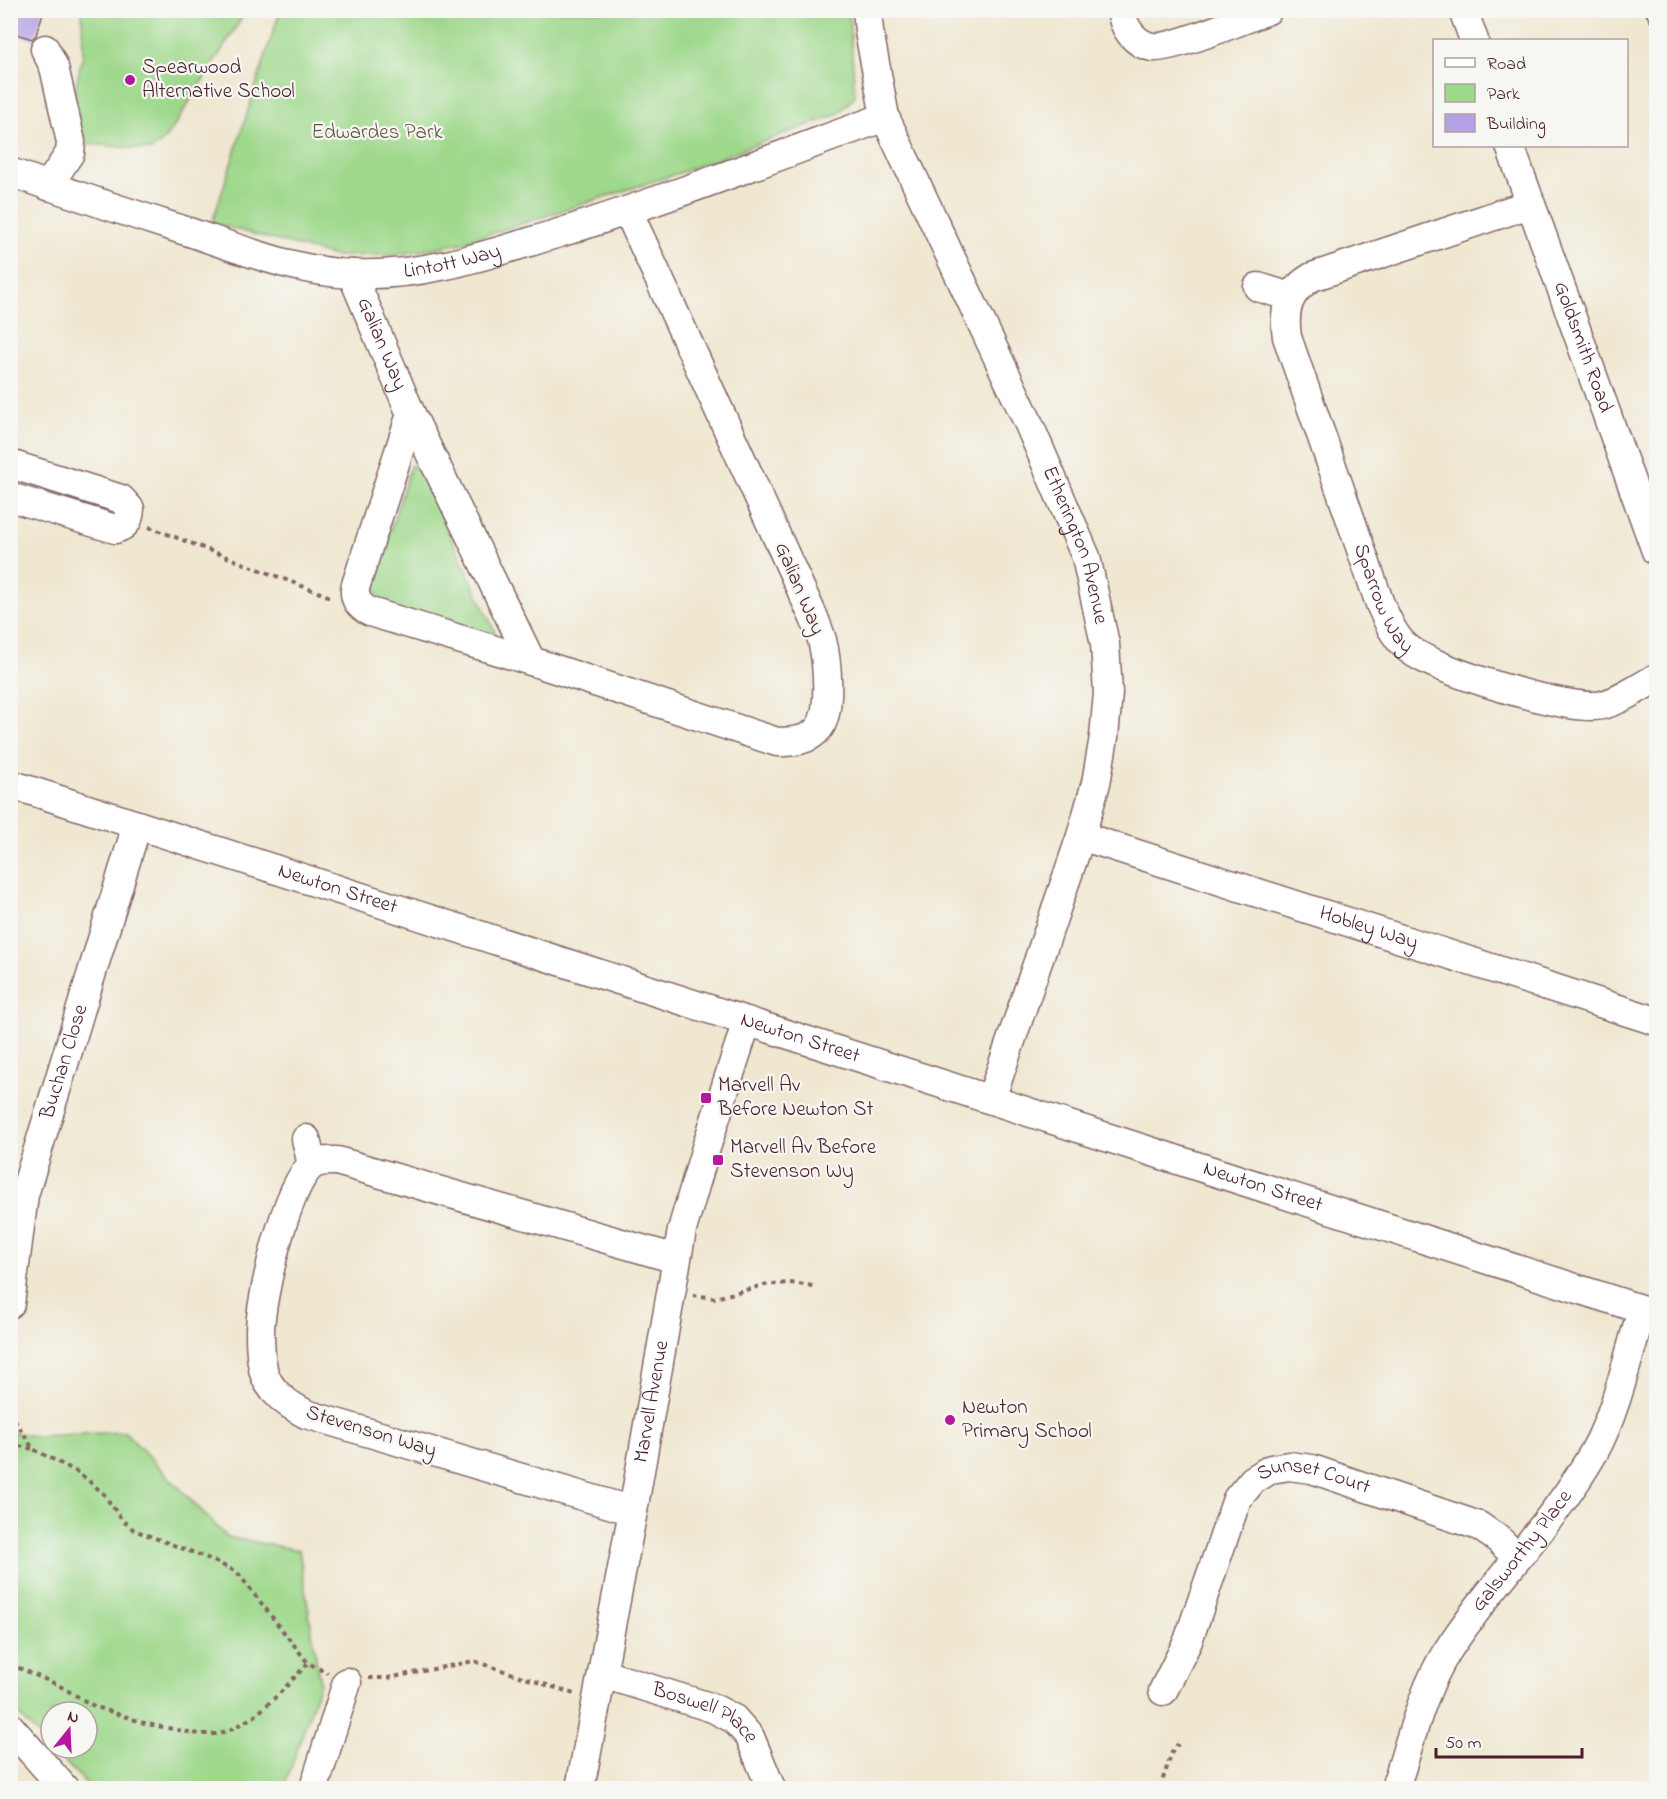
<svg xmlns="http://www.w3.org/2000/svg" width="1667" height="1799" viewBox="0 0 1667 1799" font-family="'Indie Flower',sans-serif">
<style>
.green{fill:#9ed88b;stroke:#747c5b;stroke-width:1.5}
.building{fill:#b4a1e6}
.lines{fill:none;stroke-linecap:round;stroke-linejoin:round}
.minor-casing{stroke:#846565;stroke-width:31}
.path{stroke:#846565;stroke-width:4;stroke-dasharray:4.5 4.5;stroke-linecap:butt}
.minor{stroke:#fff;stroke-width:28}
.rail-casing{stroke:#4a1f2b;stroke-width:7}
.rail{stroke:#f6f6f2;stroke-width:4.5;stroke-dasharray:14;stroke-linecap:butt}
.poi-dot{fill:#b5179e;stroke:#f6f6f2;stroke-width:2}
.labels{text-anchor:middle;dominant-baseline:central;stroke-width:4.5;stroke-linejoin:round;paint-order:stroke}
.poi-label{font-size:21px;fill:#4a1f2b;stroke:#f6f6f2;text-anchor:start}
.park-label{font-size:21px;fill:#635648;stroke:#f6f6f2}
.street-label{font-size:21px;fill:#4a1f2b;stroke:#f6f6f2}
</style>
<rect width="100%" height="100%" fill="#f6f6f2"/>
<filter id="ink" filterUnits="userSpaceOnUse"><feTurbulence type="fractalNoise" baseFrequency=".0167" numOctaves="2"/><feDisplacementMap in="SourceGraphic" scale="12" xChannelSelector="R" yChannelSelector="G"/><feConvolveMatrix kernelMatrix="1 2 1 2 8 2 1 2 1" color-interpolation-filters="sRGB"/></filter>
<filter id="wash" filterUnits="userSpaceOnUse"><feTurbulence type="fractalNoise" baseFrequency=".008" numOctaves="4" result="noise"/><feDisplacementMap in="SourceGraphic" scale="24" xChannelSelector="R" yChannelSelector="G"/><feGaussianBlur stdDeviation="1.35" result="paint"/><feColorMatrix in="noise" values="0 0 0 0 0 0 0 0 0 0 0 0 0 0 0 0 0 1.4 0 .05"/><feComposite in="paint" operator="in"/></filter>
<g filter="url(#wash)">
<rect width="100%" height="100%" fill="#efe7d0"/>
<!-- green -->
<g class="green">
<path d="M82,11H243V16L173,128L163,141L151,150L81,143L74,93L83,55Z"/>
<path d="M280,11H849L855,96L838,114L679,173L462,243L395,255L335,256L212,223Z"/>
<path d="M411,465L421,472L495,632L489,642L384,607L373,585Z"/>
<path d="M11,1432L34,1436L125,1432L227,1537L299,1550L320,1683L284,1788H91L51,1748H87V1712H51V1748L11,1707Z"/>
</g>
<g id="blocks">
<!-- building -->
<path class="building" d="M10,10H44L36,35L32,39L10,32Z"/>
</g>
</g>
<g filter="url(#ink)">
<use href="#blocks" fill-opacity="0" stroke="#846565" stroke-width="1.5"/>
<g class="lines">
<!-- minor casing -->
<g class="minor-casing">
<g id="minor">
<path id="s1" d="M867,10L869,31L885,117L1028,422L1086,557L1105,644L1108,693L1104,737L1096,783L1081,836L991,1099"/>
<path d="M1122,10C1122,27 1135,44 1152,47C1170,50 1247,18 1268,10"/>
<path d="M1463,10L1474,40"/>
<path d="M45,49L54,67L71,142L70,153L48,186"/>
<path id="s2" d="M1510,146L1656,551"/>
<path id="s3" d="M10,172C70,194 130,213 189,232C243,250 297,272 354,274C425,277 489,254 556,234C667,199 776,157 885,117"/>
<path id="s4" d="M1530,204L1312,277C1288,291 1283,310 1287,337L1380,604C1388,621 1394,638 1410,650C1440,672 1556,707 1594,706C1613,706 1640,687 1656,678"/>
<path id="s5" d="M352,274L411,414L531,661"/>
<path d="M1258,287L1291,297"/>
<path d="M411,414L355,588C354,600 360,607 370,612L531,661L777,742C792,742 809,741 819,728C832,711 827,660 822,640C820,633 817,626 814,618L628,211"/>
<path d="M10,464L121,499L130,509C129,521 126,526 115,529L10,497"/>
<path id="s6" d="M10,784L1656,1314"/>
<path id="s7" d="M1081,836L1656,1021"/>
<path d="M306,1139L312,1165"/>
<path id="s8" d="M10,1304L24,1195L137,825"/>
<path d="M633,1511L306,1414C287,1404 268,1391 263,1369C261,1358 260,1343 260,1332C260,1299 286,1187 311,1166C318,1160 328,1161 337,1161L676,1259"/>
<path id="s9" d="M603,1674L713,1708L734,1719L750,1737L771,1788"/>
<path id="s10" d="M1163,1691L1188,1641L1237,1499L1253,1480L1271,1469L1289,1466L1312,1469L1479,1526L1498,1539L1517,1557"/>
<path d="M10,1727L64,1788"/>
<path d="M314,1788L347,1682"/>
<path id="s11" d="M580,1788L633,1511L682,1230L705,1151L747,1021"/>
<path id="s12" d="M1395,1788C1410,1744 1421,1693 1446,1653C1491,1583 1553,1524 1594,1452C1616,1413 1629,1353 1642,1310"/>
</g>
</g>
<!-- path -->
<g class="path">
<path d="M149,527L333,598"/>
<path d="M693,1295L715,1298L764,1285L790,1283L813,1286"/>
<path d="M10,1412L33,1449L79,1473L103,1493L122,1520L134,1530L205,1557L237,1572L308,1663L328,1673"/>
<path d="M10,1444L33,1449"/>
<path d="M10,1664L58,1685L94,1706L147,1724L199,1734H216L230,1730L255,1716L280,1693L308,1663"/>
<path d="M369,1678H388L474,1661L574,1694"/>
<path d="M1160,1788L1172,1752L1178,1744"/>
</g>
<!-- minor -->
<use href="#minor" class="minor"/>
<!-- rail casing -->
<g class="rail-casing">
<path id="rail" d="M1647,10L1656,25"/>
</g>
<!-- rail -->
<use href="#rail" class="rail"/>
</g>
</g>
<!-- markers -->
<g class="poi-dot">
<circle cx="130" cy="80" r="6"/>
<rect x="700" y="1092" width="12" height="12" rx="3"/>
<rect x="712" y="1154" width="12" height="12" rx="3"/>
<circle cx="950" cy="1420" r="6"/>
</g>
<g class="labels">
<!-- poi labels -->
<g class="poi-label">
<text x="142" y="68">Spearwood<tspan x="142" dy="24">Alternative School</tspan></text>
<text x="718" y="1086">Marvell Av<tspan x="718" dy="24">Before Newton St</tspan></text>
<text x="730" y="1148">Marvell Av Before<tspan x="730" dy="24">Stevenson Wy</tspan></text>
<text x="962" y="1408">Newton<tspan x="962" dy="24">Primary School</tspan></text>
</g>
<!-- park labels -->
<g class="park-label">
<text x="377" y="133">Edwardes Park</text>
</g>
<!-- street labels -->
<g class="street-label">
<text stroke="none"><textPath href="#s3" startOffset="459">Lintott Way</textPath></text>
<text stroke="none"><textPath href="#s5" startOffset="76">Galian Way</textPath></text>
<text stroke="none"><textPath href="#s2" startOffset="214">Goldsmith Road</textPath></text>
<text stroke="none"><textPath href="#s1" startOffset="578">Etherington Avenue</textPath></text>
<text transform="translate(799 589) rotate(67)">Galian Way</text>
<text stroke="none"><textPath href="#s4" startOffset="579">Sparrow Way</textPath></text>
<text stroke="none"><textPath href="#s6" startOffset="344">Newton Street</textPath></text>
<text stroke="none"><textPath href="#s7" startOffset="302">Hobley Way</textPath></text>
<text stroke="none"><textPath href="#s6" startOffset="830">Newton Street</textPath></text>
<text stroke="none"><textPath href="#s8" startOffset="249">Buchan Close</textPath></text>
<text stroke="none"><textPath href="#s6" startOffset="1316">Newton Street</textPath></text>
<text stroke="none"><textPath href="#s11" startOffset="393">Marvell Avenue</textPath></text>
<text transform="translate(371 1432) rotate(17)">Stevenson Way</text>
<text stroke="none"><textPath href="#s10" startOffset="296">Sunset Court</textPath></text>
<text stroke="none"><textPath href="#s12" startOffset="272">Galsworthy Place</textPath></text>
<text stroke="none"><textPath href="#s9" startOffset="110">Boswell Place</textPath></text>
</g>
</g>
<!-- margin -->
<rect width="1667" height="1799" fill="none" stroke="#f6f6f2" stroke-width="36"/>
<!-- legend -->
<rect x="1433" y="39" width="195" height="108" fill="#f6f6f2" stroke="#b1a0a2" stroke-width="1.5"/>
<rect x="1445" y="58" width="30" height="9" fill="#ffffff" stroke="#b1a0a2" stroke-width="1.5"/>
<text x="1487" y="69" font-size="18" fill="#4a1f2b">Road</text>
<rect x="1445" y="84" width="30" height="18" fill="#9ed88b" stroke="#b1a0a2" stroke-width="1.5"/>
<text x="1487" y="99" font-size="18" fill="#4a1f2b">Park</text>
<rect x="1445" y="114" width="30" height="18" fill="#b4a1e6" stroke="#b1a0a2" stroke-width="1.5"/>
<text x="1487" y="129" font-size="18" fill="#4a1f2b">Building</text>
<!-- north arrow -->
<g transform="translate(69 1730) rotate(18)"><circle r="28" fill="#f6f6f2" stroke="#b1a0a2" stroke-width="1.5"/>
<path d="M0-4.5L10 22L0 15L-10 22Z" fill="#b5179e"/>
<text y="-9" font-size="16" font-weight="bold" text-anchor="middle" fill="#4a1f2b">N</text>
</g>
<!-- scale -->
<path d="M1436 1748v9h146v-9" fill="none" stroke="#4a1f2b" stroke-width="3"/>
<text x="1445" y="1748" font-size="18" fill="#4a1f2b" stroke="#f6f6f2" stroke-width="4.5" paint-order="stroke">50 m</text>
</svg>
